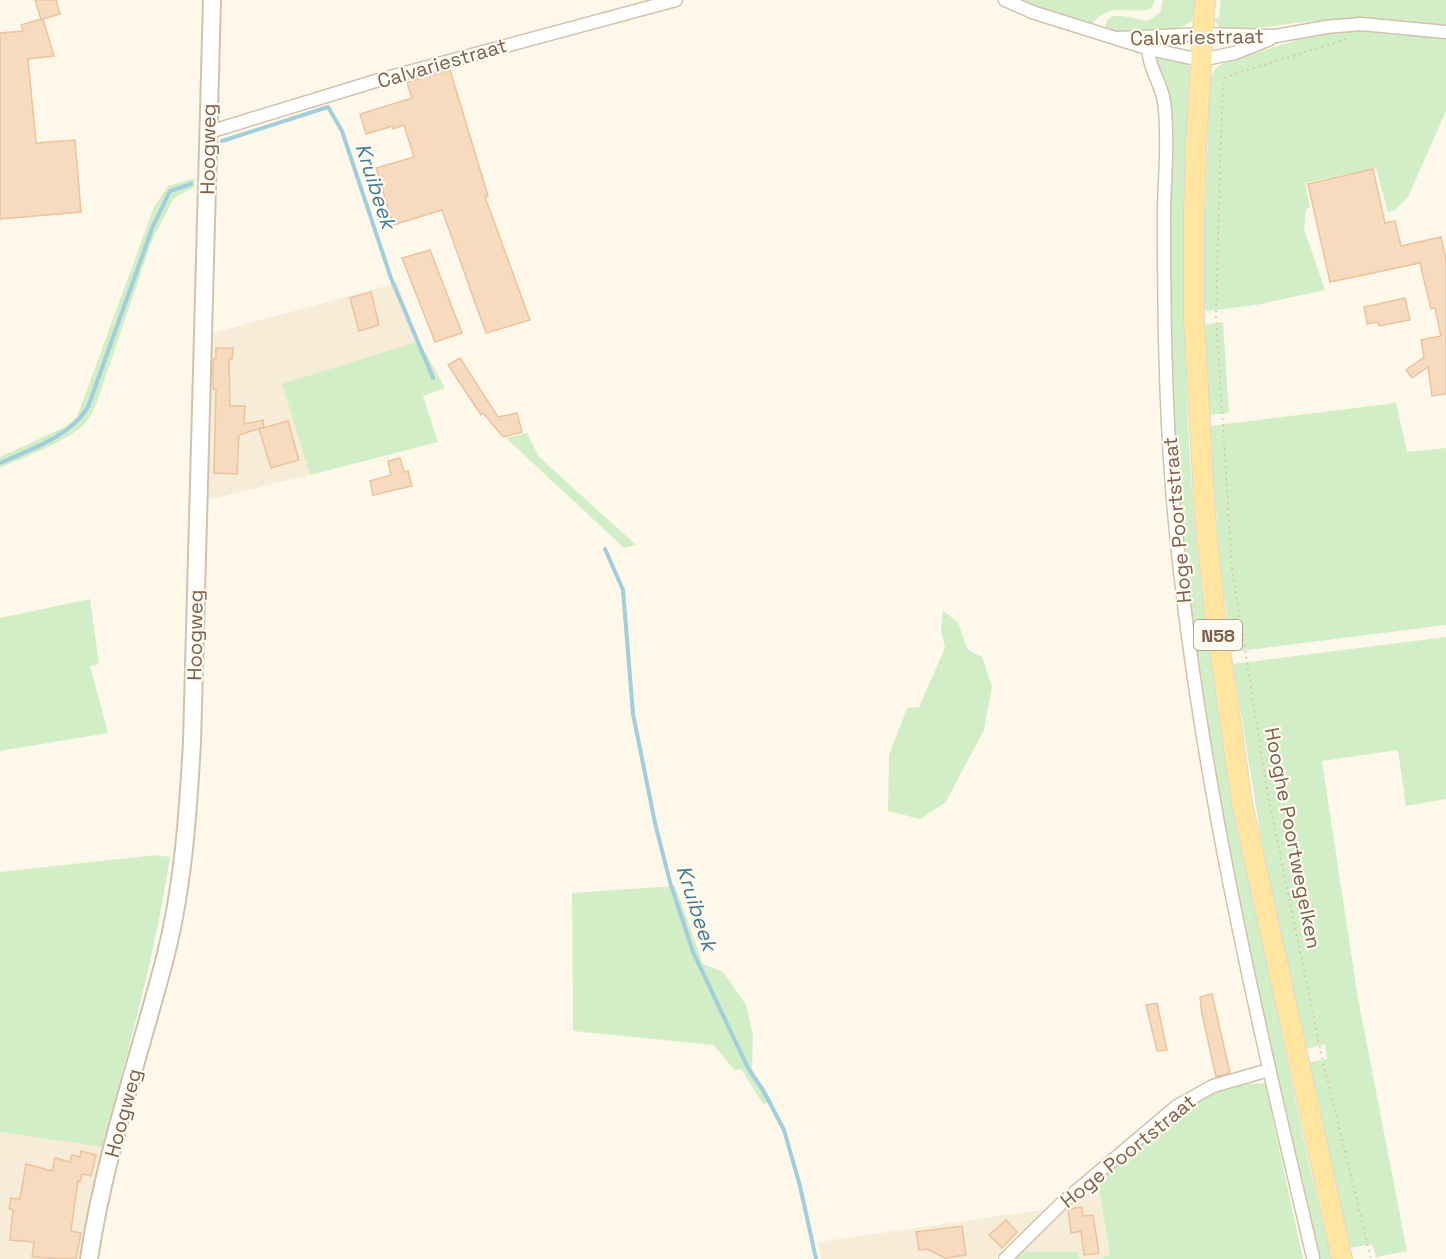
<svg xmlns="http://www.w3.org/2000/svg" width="1446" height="1259" viewBox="0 0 1446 1259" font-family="'Space Grotesk',sans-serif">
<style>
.residential{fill:#f7ecd8}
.green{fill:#d2eec6}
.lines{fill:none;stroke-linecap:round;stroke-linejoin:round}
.stream{stroke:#a1cedd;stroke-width:4}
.building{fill:#f6dbbf;stroke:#ebc39e;stroke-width:1.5}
.minor-casing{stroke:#d3c1ad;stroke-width:15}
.tertiary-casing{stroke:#d3c1ad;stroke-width:20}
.primary-casing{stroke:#ddd6d0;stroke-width:22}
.path{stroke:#dcbea1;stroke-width:2;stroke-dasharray:1.5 4.5;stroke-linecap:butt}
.minor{stroke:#fff;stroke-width:12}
.tertiary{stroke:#fff;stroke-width:16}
.primary{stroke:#ffe5a0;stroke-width:20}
.labels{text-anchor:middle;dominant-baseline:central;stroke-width:4.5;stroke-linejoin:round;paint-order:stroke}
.shield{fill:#fffbf2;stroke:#a48f7c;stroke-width:1.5}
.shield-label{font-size:18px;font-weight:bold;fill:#7d614a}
.street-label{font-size:20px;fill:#7d614a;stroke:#fffbf2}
.water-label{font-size:21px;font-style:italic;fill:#417c91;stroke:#fffbf2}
</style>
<rect width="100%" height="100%" fill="#fef8ea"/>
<!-- residential -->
<g class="residential">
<path d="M397,283L419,341L283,384L310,475L208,500L213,333Z"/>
<path d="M0,1132L102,1147L89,1203L80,1259H0Z"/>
<path d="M1097,1177L1110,1256L1099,1259H1080L1077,1252H1018Z"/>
<path d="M1047,1209L995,1259H821L818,1242Z"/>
</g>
<!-- green -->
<g class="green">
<path d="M1016,0H1155L1151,9C1122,15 1114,0 1091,24Z"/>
<path d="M1163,0H1196L1192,21L1176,31H1113L1105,28C1107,7 1132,19 1147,21L1160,13Z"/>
<path d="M1217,0H1446V27C1404,24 1360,17 1317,21C1285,23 1254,31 1221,30L1214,19L1219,18L1221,1Z"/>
<path d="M1351,29L1446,37V111L1408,197L1395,210L1388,212L1376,168L1305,183L1310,207L1306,210L1304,229L1325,290L1256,305L1207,311L1204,308L1205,211L1210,78L1217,67L1228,61L1317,34Z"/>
<path d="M1163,55L1180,59L1190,67C1181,240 1182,414 1201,587C1217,724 1245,859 1273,993C1292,1082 1309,1171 1332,1259H1319L1252,975L1211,773L1179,518L1171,399L1168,184L1156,62L1158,58Z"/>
<path d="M195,178L194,187L174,198L152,240L97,402C94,408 91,417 86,422C70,441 24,457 0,468V457L65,427L77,417L154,207L168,186Z"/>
<path d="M1223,322L1229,413L1209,415L1205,325Z"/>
<path d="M419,341L445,388L423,396L438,442L310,475L282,384Z"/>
<path d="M1396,403L1407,452L1446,448V625L1232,652L1222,581L1209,426Z"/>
<path d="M527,433L539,457L636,545L624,548L506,438Z"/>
<path d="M90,599L99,664L90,666L108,733L0,751V618Z"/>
<path d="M943,611L958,622L967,649L982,657L992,686L984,730L945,803L920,819L888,811L889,755L907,708L919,707L945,648L941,630Z"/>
<path d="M1446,637V799L1406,806L1398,750L1322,761L1358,999L1407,1251L1376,1257L1372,1244L1349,1248L1307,1063L1327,1059L1325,1044L1303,1050L1263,851L1233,664Z"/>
<path d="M156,855L170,857C155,956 128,1051 102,1147L0,1132V872Z"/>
<path d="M675,886L703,964L723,972L746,1005L753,1035L752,1070L772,1101L763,1104L741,1069L734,1070L714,1045L573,1031L572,893Z"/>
<path d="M1265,1083L1303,1259H1099L1110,1255L1097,1177L1192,1100L1228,1085Z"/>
<path d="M1018,1252H1077L1080,1259H1011Z"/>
</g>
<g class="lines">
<!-- stream -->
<g class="stream">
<path d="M222,141L328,107L342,131L391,278L433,378"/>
<path d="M0,463C31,449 70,437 88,407L153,226L170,191L191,184"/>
<path d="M605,549L623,590L633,714L655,823L670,882L693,952L748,1068L763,1090L784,1130L800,1186L816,1259"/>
</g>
</g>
<!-- building -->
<g class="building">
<path d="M35,0H56L60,14L43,19L54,56L28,59L36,143L75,140L81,212L0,219V33L23,31L21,25L41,19Z"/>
<path d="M450,70L488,196L485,197L530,320L486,333L442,210L393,225L376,168L414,157L404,125L393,129V126L366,134L360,114L412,98L407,82Z"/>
<path d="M1373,169L1385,223L1395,221L1401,246L1441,237L1446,260V394L1432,396L1428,367L1412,378L1406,370L1424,357L1421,340L1441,336L1435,308L1431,309L1420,263L1330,282L1308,184Z"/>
<path d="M430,250L462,333L435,342L402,258Z"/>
<path d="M371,292L379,325L359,331L350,298Z"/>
<path d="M1405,298L1410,320L1379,326L1378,322L1367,324L1364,307Z"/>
<path d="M216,348H233L232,359H229L230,406H245L244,424L263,420L264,427L239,435L237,474L214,473L216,389H213V359L216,358Z"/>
<path d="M460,358L498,417L517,413L522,432L503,437L483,413L481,415L448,365Z"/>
<path d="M288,421L299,460L271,468L259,429Z"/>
<path d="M400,458L404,472L408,471L412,486L373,495L370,481L391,475L388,461Z"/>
<path d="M1212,994L1230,1073L1216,1077L1202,1014L1200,997Z"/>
<path d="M1157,1003L1167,1050L1157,1051L1146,1005Z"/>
<path d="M81,1151L96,1155L91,1176L82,1174L80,1182L78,1181L71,1231L81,1233L76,1259L32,1257L34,1242L10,1240L13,1210L9,1209L11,1198L20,1199L26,1164L52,1171L55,1158L70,1162L72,1155L80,1157Z"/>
<path d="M1082,1207L1083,1216L1093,1215L1099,1253L1084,1255L1081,1231L1071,1233L1068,1209Z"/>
<path d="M1006,1220L1017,1232L1002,1248L989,1235Z"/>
<path d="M962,1226L966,1255L945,1258L927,1249L919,1250L916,1232Z"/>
</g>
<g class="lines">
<!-- minor casing -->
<g class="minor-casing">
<g id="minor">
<path d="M1005,0L1032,12L1150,49L1200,60L1235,53L1270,39"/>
<path d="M1150,37C1150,43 1149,50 1149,56C1151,70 1160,83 1163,97C1166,109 1166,122 1166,134C1167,161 1164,188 1164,215C1164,310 1165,406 1173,500C1195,757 1254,1007 1313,1257"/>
<path d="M1119,38L1203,34L1276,36L1326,27L1361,24L1446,32"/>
<path d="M209,132L379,80L676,0"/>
<path d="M1005,1259L1062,1203L1177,1106L1213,1086L1269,1070"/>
</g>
</g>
<!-- tertiary casing -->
<g class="tertiary-casing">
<path id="tertiary" d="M89,1259C104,1157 139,1058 165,958C183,888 188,814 192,742L212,0"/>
</g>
<!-- primary casing -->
<g class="primary-casing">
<path id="primary" d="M1205,0L1196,145L1194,215V320L1205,514L1214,608L1242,803L1342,1259"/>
</g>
<!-- path -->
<path class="path" d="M1346,39L1226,77L1223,86L1221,136L1216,316L1232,568L1268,796L1321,1053L1371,1259"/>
<!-- minor -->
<use href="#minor" class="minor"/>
<!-- tertiary -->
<use href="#tertiary" class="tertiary"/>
<!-- primary -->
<use href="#primary" class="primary"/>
</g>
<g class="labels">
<!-- shield labels -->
<rect class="shield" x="1194" y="620" width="48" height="30" rx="4.5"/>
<g class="shield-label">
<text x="1218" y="635">N58</text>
</g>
<!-- street labels -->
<g class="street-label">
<text transform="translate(1197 37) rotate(-1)">Calvariestraat</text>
<text transform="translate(442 63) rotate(-16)">Calvariestraat</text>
<text transform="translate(208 149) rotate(-89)">Hoogweg</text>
<text transform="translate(1177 520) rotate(-95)">Hoge Poortstraat</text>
<text transform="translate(195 635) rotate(-89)">Hoogweg</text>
<text transform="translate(1293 838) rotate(79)">Hooghe Poortwegelken</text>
<text transform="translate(123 1113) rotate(-75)">Hoogweg</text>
<text transform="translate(1128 1151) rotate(-39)">Hoge Poortstraat</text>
</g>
<!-- water labels -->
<g class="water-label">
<text transform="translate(376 186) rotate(72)">Kruibeek</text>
<text transform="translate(697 908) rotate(72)">Kruibeek</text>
</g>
</g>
</svg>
